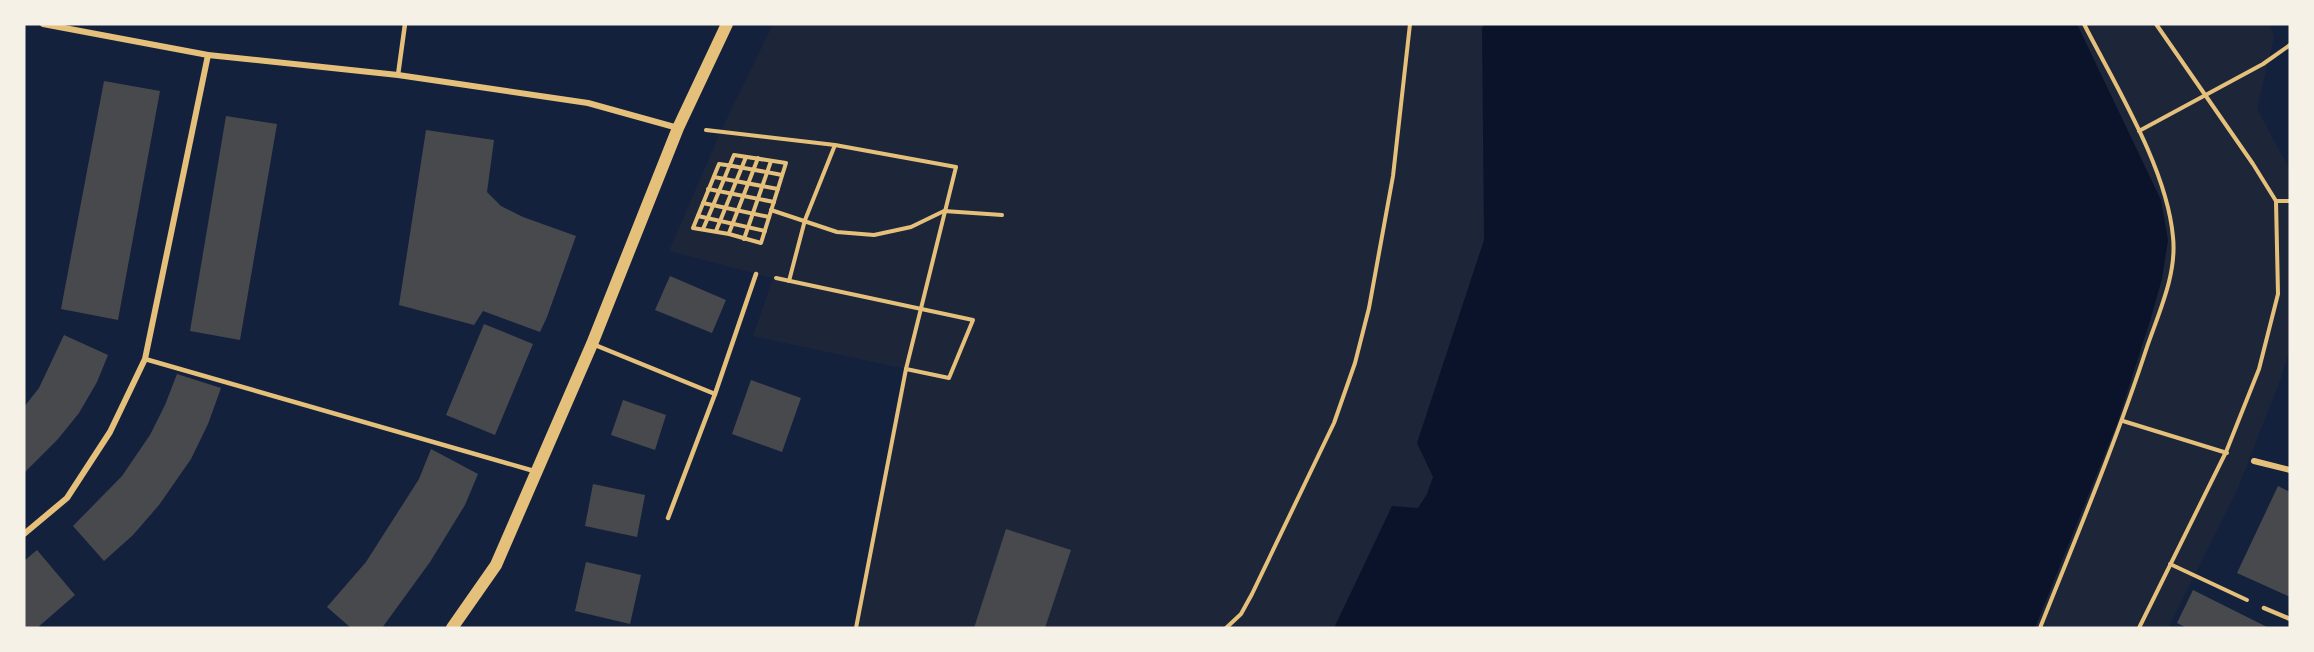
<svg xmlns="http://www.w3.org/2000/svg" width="2314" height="652" viewBox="0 0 2314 652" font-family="'Sofia Sans Condensed',sans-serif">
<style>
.green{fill:#1d2539}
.water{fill:#0b132b}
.building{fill:#48494c}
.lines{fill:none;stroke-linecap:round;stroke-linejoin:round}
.path{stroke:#e5c07b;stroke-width:4}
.service{stroke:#e5c07b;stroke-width:4.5}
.minor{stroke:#e5c07b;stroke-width:6}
.secondary{stroke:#e5c07b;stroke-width:12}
</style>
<rect width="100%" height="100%" fill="#14213d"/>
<!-- green -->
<path class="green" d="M773,24H2270L2274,37L2257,109L2290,170V349L2281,378L2237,490L2168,628H856L906,369L753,336L773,278L669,251L721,131Z"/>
<!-- water -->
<path class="water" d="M1485,24H2077L2161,200L2168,240L2162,279L2150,321L2117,424L2035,628H1334L1392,506L1418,508L1427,494L1433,477L1417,443L1484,240L1482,28Z"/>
<!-- building -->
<g class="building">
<path d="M104,81L160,91L118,320L61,309Z"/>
<path d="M226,116L277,124L240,340L190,331Z"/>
<path d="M426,130L494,140L487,192L501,206L523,217L576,236L547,317L540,332L483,311L474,325L399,305Z"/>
<path d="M670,276L726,300L712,333L655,310Z"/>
<path d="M484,324L533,344L495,435L446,415Z"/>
<path d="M64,335L108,355L97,382L79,413L58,439L24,473V407L39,388Z"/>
<path d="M177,374L221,388L208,424L191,459L159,505L133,535L104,561L73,526L122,476L150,435L165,405Z"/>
<path d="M751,380L801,398L782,452L732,434Z"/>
<path d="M623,400L666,415L655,450L611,435Z"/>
<path d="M431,449L478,474L465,505L430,562L382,628H351L327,607L366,562L419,479Z"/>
<path d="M593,484L645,495L637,537L585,526Z"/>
<path d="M2278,486L2290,492V597L2237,573Z"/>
<path d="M1006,529L1071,550L1045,628H974Z"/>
<path d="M37,550L75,595L37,628H24V561Z"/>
<path d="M586,562L641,575L630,624L575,611Z"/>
<path d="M2193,590L2269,628H2187L2177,623Z"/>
</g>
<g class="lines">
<!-- path -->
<g class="path">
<path d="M706,130L835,145L956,167L906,369L856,628"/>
<path d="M2139,131L2263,64L2290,45"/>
<path d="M714,177L778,189"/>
<path d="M708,189L774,202"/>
<path d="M2276,201H2290"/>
<path d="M703,203L769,217"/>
<path d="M771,210L837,232L874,235L911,227L944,211L1002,215"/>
<path d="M698,216L765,231"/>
<path d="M703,229C714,204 724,179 734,155L786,163L761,243L729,234L693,228L719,164C740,167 761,171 782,175"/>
<path d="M716,231L746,157"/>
<path d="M729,233L758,158"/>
<path d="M744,239L771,161"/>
<path d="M776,278L973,320L949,378L906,369"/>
<path d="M789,281L805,220L835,145"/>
<path d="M2123,421L2227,453"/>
<path d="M2170,564L2247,600"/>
<path d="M1226,628L1241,614L1252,594L1334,423L1355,363L1369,308L1393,176L1410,24"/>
<path d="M2040,628C2077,535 2116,442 2147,347C2159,312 2177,274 2173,237C2167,168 2115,85 2084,24"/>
<path d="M2139,628L2226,452L2259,369L2278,294L2276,201L2253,164L2156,24"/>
</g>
<!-- service -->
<g class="service">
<path d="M398,75L405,24"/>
<path d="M595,345L715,394"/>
<path d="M145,359L534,471"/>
<path d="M668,518L715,394L756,274"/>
<path d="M2264,608L2290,619"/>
</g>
<!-- minor -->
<g class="minor">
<path d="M43,24L208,55L398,75L588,103L678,128"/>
<path d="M2254,461L2290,470"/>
<path d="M24,534L67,498L110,432L145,359L208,55"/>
</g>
<!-- secondary -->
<path class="secondary" d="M452,628L496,565L592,344L678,128L727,24"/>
</g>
<!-- border -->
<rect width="2314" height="652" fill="none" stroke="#f6f1e7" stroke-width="51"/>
</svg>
